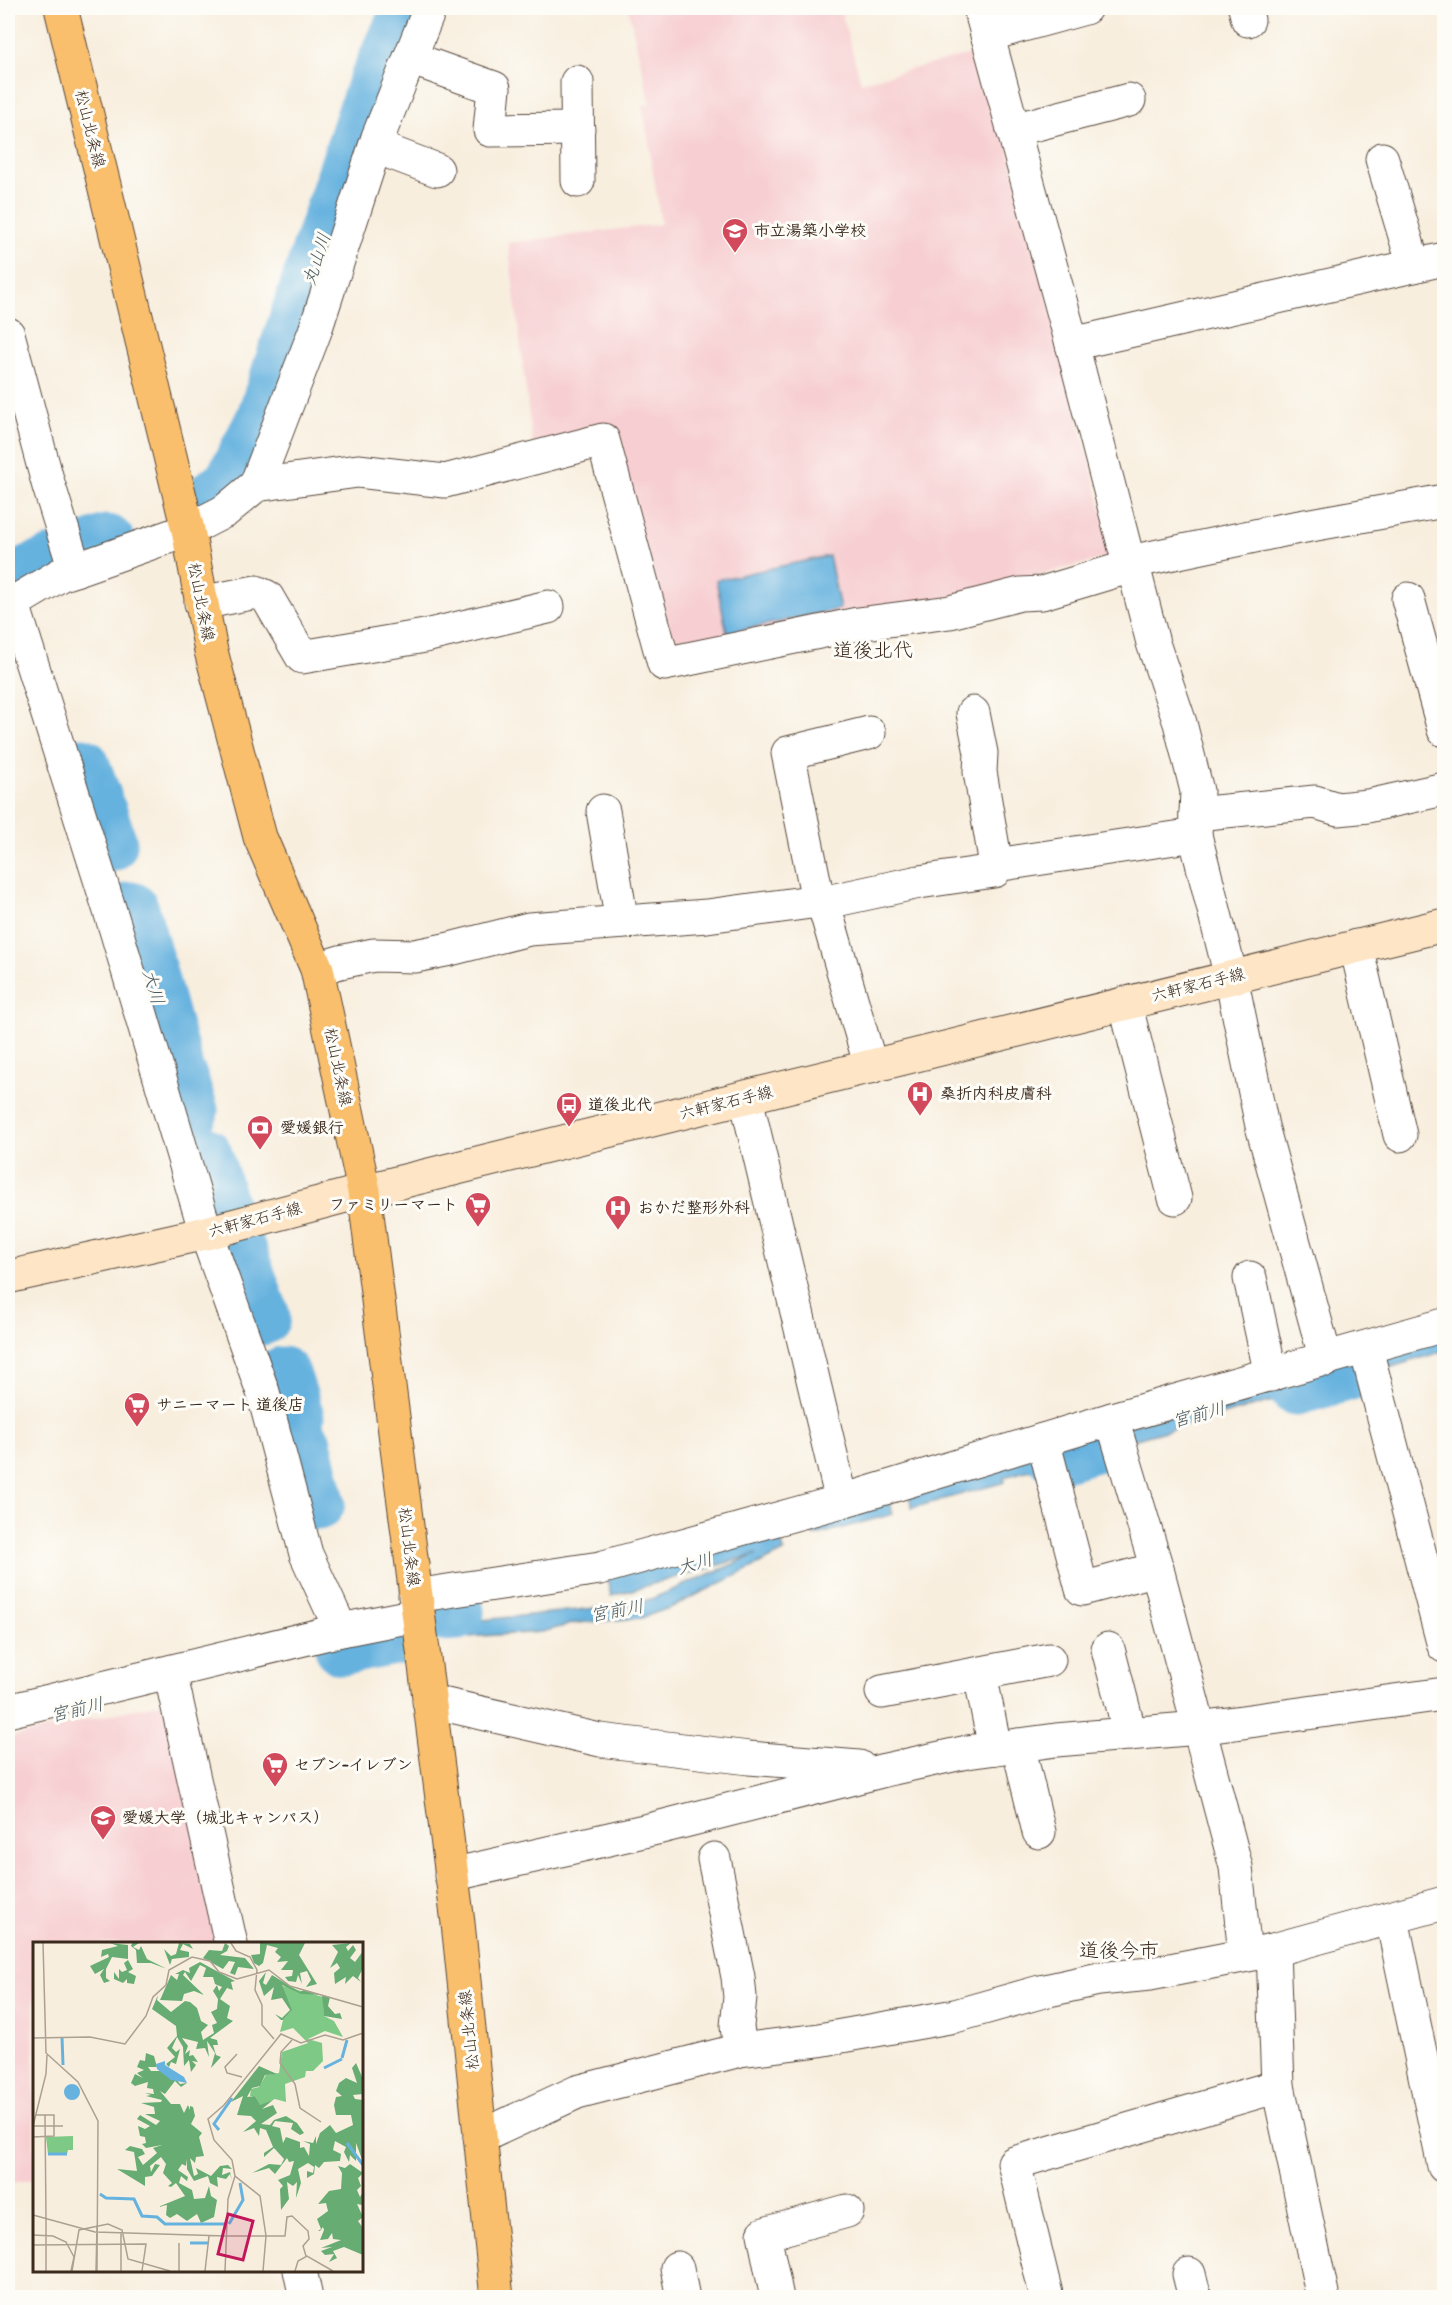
<svg xmlns="http://www.w3.org/2000/svg" width="1452" height="2305" viewBox="0 0 1452 2305" font-family="Pangolin,'Klee One',sans-serif">
<style>
.built{fill:#f7cfd2}
.water{fill:#66b2df;stroke:#506e7e;stroke-width:1.5}
.lines{fill:none;stroke-linecap:round;stroke-linejoin:round}
.river{stroke:#66b2df;stroke-width:57}
.minor-casing{stroke:#57473b;stroke-width:35}
.secondary-casing{stroke:#57473b;stroke-width:35}
.primary-casing{stroke:#57473b;stroke-width:35}
.minor{stroke:#fff;stroke-width:33}
.secondary{stroke:#fde5c5;stroke-width:33}
.primary{stroke:#f9bf6d;stroke-width:33}
.labels{text-anchor:middle;dominant-baseline:central;stroke-width:6;stroke-linejoin:round;paint-order:stroke}
.street-label{font-size:16px;fill:#3b2a1e;stroke:#fdfcf7}
.poi-label{font-size:16px;font-weight:bold;fill:#3b2a1e;stroke:#fdfcf7;text-anchor:start}
.water-label{font-size:18px;font-style:italic;fill:#4a5a62;stroke:#fdfcf7}
.quarter-label{font-size:20px;fill:#3b2a1e;stroke:#fdfcf7}
.inset-river{fill:none;stroke:#66b2df;stroke-width:3}
.inset-road{fill:none;stroke:#aca091;stroke-width:1.5}
.view{fill:#c2185b;fill-opacity:0.15;stroke:#c2185b;stroke-width:3}
.inset-edge{fill:none;stroke:#3b2a1e;stroke-width:3}
</style>
<rect width="100%" height="100%" fill="#fdfcf7"/>
<filter id="ink" filterUnits="userSpaceOnUse"><feTurbulence type="fractalNoise" baseFrequency=".0167" numOctaves="2"/><feDisplacementMap in="SourceGraphic" scale="12" xChannelSelector="R" yChannelSelector="G"/><feConvolveMatrix kernelMatrix="1 2 1 2 8 2 1 2 1" color-interpolation-filters="sRGB"/></filter>
<filter id="wash" filterUnits="userSpaceOnUse"><feTurbulence type="fractalNoise" baseFrequency=".008" numOctaves="4" result="noise"/><feDisplacementMap in="SourceGraphic" scale="24" xChannelSelector="R" yChannelSelector="G"/><feGaussianBlur stdDeviation="1.35" result="paint"/><feColorMatrix in="noise" values="0 0 0 0 0 0 0 0 0 0 0 0 0 0 0 0 0 1.4 0 .05"/><feComposite in="paint" operator="in"/></filter>
<g filter="url(#wash)">
<rect width="100%" height="100%" fill="#f8eede"/>
<!-- built -->
<g class="built">
<path d="M628,8H840L861,82L983,51L1114,556L948,598L678,654L609,432L533,448L508,243L661,224L643,106L650,103Z"/>
<path d="M170,1701L221,1943L34,1944V2179L8,2184V1738Z"/>
</g>
<!-- water -->
<g class="water">
<path d="M829,556L840,609L727,633L716,580Z"/>
<path d="M1444,1337V1351L1382,1370L1378,1357Z"/>
<path d="M1269,1387L1273,1401L1129,1441L1126,1426Z"/>
<path d="M1038,1455L1041,1467L1004,1477L1005,1482L912,1508L908,1491Z"/>
<path d="M888,1496L893,1514L813,1536L808,1518Z"/>
<path d="M779,1530L784,1552L672,1607L641,1618L576,1623L542,1632L437,1639L436,1625L633,1604L651,1599L757,1554L611,1596L607,1578Z"/>
</g>
<g class="lines">
<!-- river -->
<g class="river">
<path d="M209,500L231,485L264,420L374,88L411,8"/>
<path d="M8,582L107,543"/>
<path d="M82,766L94,799"/>
<path d="M99,813L109,844"/>
<path d="M131,910L174,1064"/>
<path d="M180,1080L190,1111"/>
<path d="M204,1155L220,1206"/>
<path d="M238,1251L262,1317"/>
<path d="M282,1375L296,1417"/>
<path d="M1296,1387L1360,1369"/>
<path d="M303,1444L317,1502"/>
<path d="M1056,1455L1105,1441"/>
<path d="M442,1613L456,1612"/>
<path d="M343,1647L409,1634"/>
</g>
</g>
</g>
<g filter="url(#ink)">
<g class="lines">
<!-- minor casing -->
<g class="minor-casing">
<g id="minor">
<path d="M980,8L1072,344L1127,556L1136,577L1153,643L1180,723L1197,791L1195,835L1231,977L1262,1126L1326,1360"/>
<path d="M1245,8L1248,20"/>
<path d="M987,35L1085,8"/>
<path d="M410,58L494,88L490,130L578,129"/>
<path d="M577,82L578,181"/>
<path d="M1013,130L1129,100"/>
<path d="M376,147L437,170"/>
<path d="M1382,159L1414,266"/>
<path d="M8,334L48,483L75,570"/>
<path d="M1072,344L1444,259"/>
<path d="M256,485L358,471L445,481L603,440L664,664L858,624L950,612L1020,594L1042,593L1122,569L1140,560L1283,530L1444,501"/>
<path d="M1408,599L1444,730"/>
<path d="M201,603L256,592L267,597L302,657L425,636L548,607"/>
<path d="M13,604L116,930L206,1233L263,1392L306,1554L341,1630"/>
<path d="M8,606L60,575L188,530L225,511L256,485L315,331L378,137L430,8"/>
<path d="M973,713L981,753L980,772L996,865"/>
<path d="M869,733L788,753L817,895L826,912L871,1067"/>
<path d="M603,811L622,922"/>
<path d="M1196,814L1315,802L1338,809L1368,806L1444,789"/>
<path d="M1356,946L1400,1135"/>
<path d="M317,969L340,962L374,955L415,956L450,949L529,929L707,916L811,902L822,903L919,882L994,871L996,865L1195,835"/>
<path d="M1125,1003L1175,1198"/>
<path d="M746,1098L842,1501"/>
<path d="M1250,1278L1271,1375"/>
<path d="M1366,1349L1444,1646"/>
<path d="M1112,1419L1157,1569L1236,1867L1245,1955"/>
<path d="M1043,1440L1082,1589L1157,1569"/>
<path d="M415,1596L600,1568L842,1501L1112,1419L1444,1325"/>
<path d="M1108,1649L1130,1734"/>
<path d="M170,1672L231,1944"/>
<path d="M980,1674L995,1748"/>
<path d="M882,1692L1049,1660"/>
<path d="M429,1701L600,1740L749,1758L859,1767"/>
<path d="M8,1711L341,1630L417,1615"/>
<path d="M1018,1745L1039,1832"/>
<path d="M714,1859L738,1977L740,1997L737,2026L740,2050"/>
<path d="M451,1875L657,1828L885,1770L967,1752L1056,1740L1199,1728L1444,1694"/>
<path d="M1392,1919L1444,2166"/>
<path d="M1273,1950L1278,2086"/>
<path d="M480,2137L577,2092L740,2050L819,2040L955,2016L1040,1992L1099,1979L1150,1974L1273,1950L1444,1903"/>
<path d="M677,2268L683,2298"/>
<path d="M300,2270L306,2298"/>
<path d="M1189,2274L1195,2298"/>
<path d="M777,2298L764,2234L847,2211"/>
<path d="M1047,2298L1014,2163L1278,2086L1323,2298"/>
</g>
</g>
<!-- secondary casing -->
<g class="secondary-casing">
<path id="secondary" d="M8,1277L206,1233L364,1191L1444,925"/>
</g>
<!-- primary casing -->
<g class="primary-casing">
<path id="primary" d="M61,8L188,530L211,651L260,837L317,969L364,1191L458,1923L497,2298"/>
</g>
<!-- minor -->
<use href="#minor" class="minor"/>
<!-- secondary -->
<use href="#secondary" class="secondary"/>
<!-- primary -->
<use href="#primary" class="primary"/>
</g>
</g>
<!-- icons -->
<defs>
<g id="school-pin" transform="scale(1.35)"><path d="M0 17L-7.5 6A9.5 9.5 0 1 1 7.5 6Z" fill="#d1495b" stroke="#fdfcf7"/><path d="M0-5L7-2L0 1L-7-2ZM-4 1L0 2.5L4 1V4Q0 6-4 4Z" fill="#fff"/></g>
<g id="hospital-pin" transform="scale(1.35)"><path d="M0 17L-7.5 6A9.5 9.5 0 1 1 7.5 6Z" fill="#d1495b" stroke="#fdfcf7"/><path d="M-5-5h3v3.5h4V-5h3V5h-3V1.5h-4V5h-3Z" fill="#fff"/></g>
<g id="bus-pin" transform="scale(1.35)"><path d="M0 17L-7.5 6A9.5 9.5 0 1 1 7.5 6Z" fill="#d1495b" stroke="#fdfcf7"/><path d="M-5-6H5V4H4V6H2V4H-2V6H-4V4H-5ZM-3.5-4V0h7V-4ZM-3.5 1.2v1.5H-2V1.2ZM2 1.2v1.5H3.5V1.2Z" fill="#fff"/></g>
<g id="bank-pin" transform="scale(1.35)"><path d="M0 17L-7.5 6A9.5 9.5 0 1 1 7.5 6Z" fill="#d1495b" stroke="#fdfcf7"/><path d="M-6-4H6V4H-6ZM0-2.3a2.3 2.3 0 1 0 0 4.6a2.3 2.3 0 1 0 0-4.6Z" fill="#fff"/></g>
<g id="supermarket-pin" transform="scale(1.35)"><path d="M0 17L-7.5 6A9.5 9.5 0 1 1 7.5 6Z" fill="#d1495b" stroke="#fdfcf7"/><path d="M-6-5.5h2.5l.6 2H6L4.5 2H-2.5L-4.4-4H-6ZM-1.5 3.2a1.3 1.3 0 1 0 .1 0ZM3 3.2a1.3 1.3 0 1 0 .1 0Z" fill="#fff"/></g>
<g id="university-pin" transform="scale(1.35)"><path d="M0 17L-7.5 6A9.5 9.5 0 1 1 7.5 6Z" fill="#d1495b" stroke="#fdfcf7"/><path d="M0-5L7-2L0 1L-7-2ZM-4 1L0 2.5L4 1V4Q0 6-4 4Z" fill="#fff"/></g>
</defs>
<g fill-rule="evenodd">
<use href="#school-pin" x="735" y="231"/>
<use href="#hospital-pin" x="920" y="1094"/>
<use href="#bus-pin" x="569" y="1105"/>
<use href="#bank-pin" x="260" y="1128"/>
<use href="#supermarket-pin" x="478" y="1205"/>
<use href="#hospital-pin" x="618" y="1208"/>
<use href="#supermarket-pin" x="137" y="1405"/>
<use href="#supermarket-pin" x="275" y="1765"/>
<use href="#university-pin" x="103" y="1818"/>
</g>
<g class="labels">
<!-- street labels -->
<g class="street-label">
<text transform="translate(90 129) rotate(76)">松山北条線</text>
<text transform="translate(201 602) rotate(79)">松山北条線</text>
<text transform="translate(1198 985) rotate(-14)">六軒家石手線</text>
<text transform="translate(338 1067) rotate(78)">松山北条線</text>
<text transform="translate(726 1103) rotate(-14)">六軒家石手線</text>
<text transform="translate(255 1220) rotate(-15)">六軒家石手線</text>
<text transform="translate(409 1547) rotate(83)">松山北条線</text>
<text transform="translate(469 2030) rotate(-96)">松山北条線</text>
</g>
<!-- poi labels -->
<g class="poi-label">
<text x="754" y="231">市立湯築小学校</text>
<text x="940" y="1094">桑折内科皮膚科</text>
<text x="588" y="1105">道後北代</text>
<text x="280" y="1128">愛媛銀行</text>
<text x="458" y="1205" text-anchor="end">ファミリーマート</text>
<text x="638" y="1208">おかだ整形外科</text>
<text x="156" y="1405">サニーマート 道後店</text>
<text x="294" y="1765">セブン-イレブン</text>
<text x="122" y="1818">愛媛大学（城北キャンパス）</text>
</g>
<!-- water labels -->
<g class="water-label">
<text transform="translate(317 259) rotate(-72)">丸山川</text>
<text transform="translate(153 987) rotate(74)">大川</text>
<text transform="translate(1199 1415) rotate(-15)">宮前川</text>
<text transform="translate(695 1564) rotate(-16)">大川</text>
<text transform="translate(617 1611) rotate(-11)">宮前川</text>
<text transform="translate(77 1710) rotate(-13)">宮前川</text>
</g>
<!-- quarter labels -->
<g class="quarter-label">
<text x="873" y="650">道後北代</text>
<text x="1119" y="1950">道後今市</text>
</g>
</g>
<!-- overview -->
<g transform="translate(33 1942)">
<rect width="330" height="330" fill="#f8eede"/>
<path d="M250,44L290,55L291,74L301,79L310,95L292,89L275,97L289,101L290,119L280,129H273L272,135L252,142L253,160L242,157L227,164L222,154H217L218,147L226,145L233,133L246,131L249,110L275,101L260,86L247,90L250,78L258,69L247,46ZM40,194V208H35L34,212H15L13,195Z" fill="#7fc986"/>
<path d="M77,1L95,3V17L79,15L73,27V36L77,39L71,41L67,33L71,27L62,32L57,24L76,15L75,12L68,15L69,8L85,4ZM99,1H106L100,5L106,8L108,4L114,17L134,27L118,21H104L103,8L98,4ZM146,1L157,2L160,7L150,2L147,8L156,10V15L139,17L137,23L131,7L138,14L143,12ZM192,1L196,4L194,9L187,13L212,16L221,27L205,25L202,33L197,31L202,20L196,19L190,27L170,16L176,8L189,9ZM227,1H272L266,13L284,42L273,45L278,38L274,29L267,31L269,42L265,33L263,40L255,39L252,35L259,34L260,28H248L255,19L244,20L248,15L242,10L245,6L234,3L230,21L226,24L221,21L218,13L227,12ZM318,1L313,5L315,9L320,3L323,8L317,16L322,20L330,9V1V26L325,36L328,40L320,34L312,42L313,35L302,42L301,31L307,26L304,21L297,26L305,10L299,3ZM95,18L100,27L95,30L103,34L101,42L94,41V37L90,41L81,37V30L86,37V27L89,30L94,28L91,21ZM167,20L202,39L198,40L200,48L194,46L187,57L197,64L194,76L200,79L177,96L184,98L185,103H180L183,113L188,115L178,126L182,111L174,99L176,115L172,106L163,107L165,100L149,96L155,104L152,112L157,108L156,114L160,113L165,120L159,119L163,123L158,130L156,118L151,124L150,105L144,95L139,106L143,110L147,107L143,122L138,120L136,125L133,122L142,115L134,106L144,94L143,84L119,67L125,53L124,58L138,70L152,59L157,60L164,66L168,79L175,83L168,90L170,98L181,91L179,83L184,81L178,70L184,67L185,57L180,49L184,43L186,49L189,45L182,42L180,35H170L173,26L167,23L158,39L152,30L150,33L171,53L161,49L151,52L149,59L127,58L138,33L144,38L146,32H142L150,28L157,31L156,26ZM233,30L230,41L233,43L239,33L267,50L271,48L297,55L295,64L302,72L307,71L309,77L291,74L289,53L268,52L249,43L259,68L250,78H248L242,72L249,76L257,68L249,56L238,58L241,45L231,54L226,39ZM113,111L121,114L124,125H115L118,129H128L143,137L147,142L154,141L148,145L142,139L132,152L127,149L138,162H147L151,171L155,163L157,168V164L160,165L162,174L158,182L169,191L166,195L171,214L163,215L162,221L157,216L161,234L165,232L163,226L178,234L187,224L195,223L199,227L190,226L189,233L197,230L199,238L197,232L193,237L184,235L185,245L177,241L175,234L161,239L154,227V217L153,224L149,222L145,228L155,235L154,239L148,234L146,241L159,248L161,257L172,256L176,244L178,254L184,258L181,275L168,281L164,272L154,279L144,272L137,276L133,273L134,263L125,265L152,254L143,241L138,245L135,244L139,241L130,231L133,222L128,215L117,224L118,230L122,222L127,223L119,234L112,235V244L84,227L104,229L101,210L92,208L97,204L109,207L112,212L105,215L110,223L124,211L120,206L129,203L113,206L109,202L113,201L112,195L107,194L105,184L112,187L117,184L104,177L107,173L123,183L127,179L112,172H122L121,165L108,161L128,160L129,158L113,154L118,153L112,151L121,152L120,147L114,146L115,140L102,144L98,141L102,132L110,136L104,131L111,128L104,125L107,118L112,119ZM323,121L330,137V152L320,153L322,157L330,158V220L323,201V219L317,213L316,220L311,210L313,205L302,199L300,208L308,212L307,219L291,220L286,226L282,223L281,232L274,236V229L280,231L281,225L275,221L265,227L268,241L263,256L264,240L260,244L254,240L256,257L248,268L247,247L250,244L245,238L257,233L261,219L256,220L254,216L242,232L236,226L219,231L236,222L248,223L251,217L241,206L231,215V211L240,205L233,188L227,186L226,194L221,186L210,190L223,179L218,174L204,173L210,154L198,160L226,124L244,132L232,133L227,144L219,146L214,155L222,154L227,163L240,158L229,167L240,163L244,171L228,182L237,183L241,178L253,174L264,181L271,191L267,193L258,187L260,181L242,179L239,184L247,186L250,201L253,195L267,200V206L271,205L276,214L277,202L270,199L280,201L283,194V202L287,191L297,183L303,191L320,183L318,173H303L301,163L303,155L309,154L303,149L306,141L313,136L324,141L319,126ZM317,222L330,231L325,236L328,244L324,248L327,255L330,250V269L329,263L324,262L330,275L325,279L330,286V313L311,305L300,309L304,316L296,320L301,312L292,313L288,309L299,305L288,306L308,298L300,297L299,291L295,297L287,298L291,288L290,285L287,289H285L288,287L284,277L295,269L293,261L285,262L296,249L308,247L309,231L305,224L312,226Z" fill="#67ad73"/>
<path d="M132,119V123L151,135L154,141L138,138L124,127L123,122ZM31 150a8 8 0 1 1 16 0a8 8 0 1 1-16 0Z" fill="#66b2df"/>
<path class="inset-river" d="M29,95L30,123M309,116L314,98M291,126L309,117M186,188L181,182L199,156M314,201L330,223M15,212H34M67,252L73,256L101,257L109,274L124,275L132,282H193M196,282L210,258L207,241M157,301H176"/>
<path class="inset-road" d="M10,1L13,111L45,140L65,179L64,329M198,1L203,9L217,15L224,28L222,48L229,63V83L241,97M0,96L57,95L92,102L113,74L120,55L133,43L136,28L159,15L177,19L186,30L204,37L236,28L257,44L330,65M259,98L248,110L247,121L262,142L267,166L288,180M204,112L192,125L194,131L209,135M12,173L13,276M0,184L13,132L14,113M0,184H30M0,195L21,194V173H3M0,273L62,290L193,294H252L254,275L259,274L275,289L276,297L270,304L273,314M13,276V329M0,293L20,294L33,300L41,315L38,329M0,303L113,302L109,329M39,329L46,288L75,282L89,288L95,317L137,329M63,329L64,283M88,329V291M146,329V301M172,329L176,294M192,329L195,257L202,234M230,329L233,294L227,254L202,234L199,218L181,198L175,177L191,163L248,92L268,101L292,93L310,98L330,91M262,329L265,319L274,314L300,329"/>
<path class="view" d="M195,272L220,279L210,318L185,312Z"/>
<rect width="330" height="330" class="inset-edge"/>
</g>
<!-- margin -->
<rect width="1452" height="2305" fill="none" stroke="#fdfcf7" stroke-width="30"/>
</svg>
